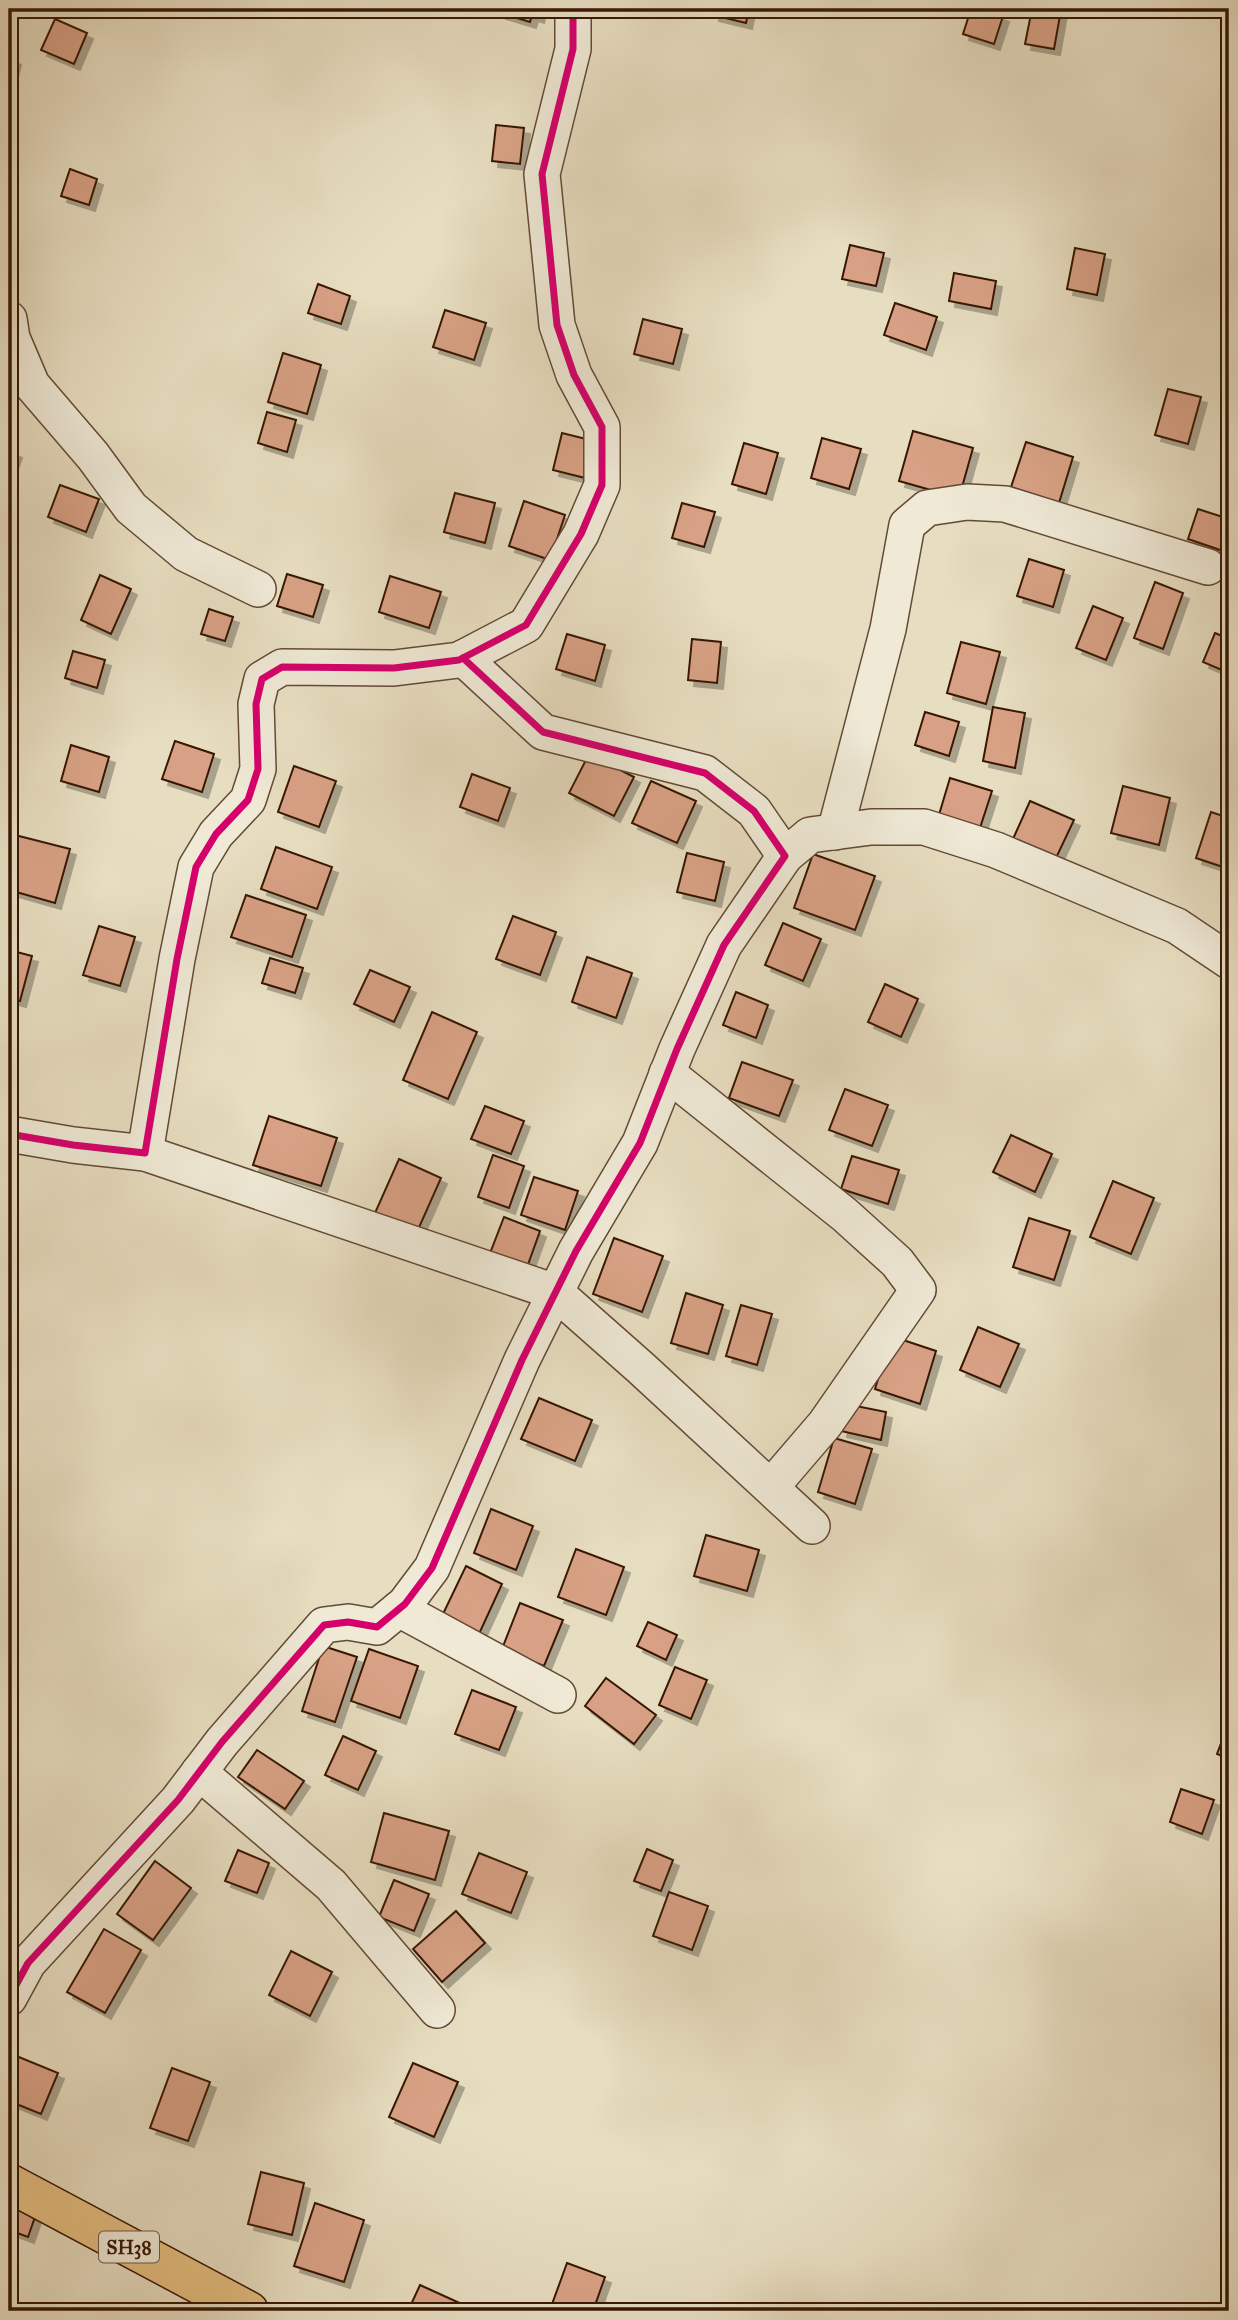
<svg xmlns="http://www.w3.org/2000/svg" width="1238" height="2320" viewBox="0 0 1238 2320" font-family="'IM FELL Great Primer',serif">
<style>
.building{fill:#d8a185;stroke:#371905;stroke-width:2;filter:url(#shadow)}
.lines{fill:none;stroke-linecap:round;stroke-linejoin:round}
.minor-casing{stroke:#634a34;stroke-width:38}
.major-casing{stroke:#371905;stroke-width:41}
.minor{stroke:#efe9d6;stroke-width:35}
.major{stroke:#e4be80;stroke-width:38}
.cycleway-casing{stroke:#efe9d6;stroke-width:11}
.cycleway{stroke:#d6006c;stroke-width:7}
.labels{text-anchor:middle;dominant-baseline:central;stroke-width:6;stroke-linejoin:round;paint-order:stroke}
.shield{fill:#efe9d6;stroke:#6e5744;stroke-width:2}
.shield-label{font-size:19px;font-weight:bold;fill:#371905}
</style>
<defs>
<filter id="shadow"><feDropShadow dx="6" dy="6" stdDeviation="0" flood-color="#0004"/></filter>
</defs>
<rect width="100%" height="100%" fill="#e7ddc0"/>
<filter id="stains"><feTurbulence type="fractalNoise" baseFrequency=".00286" numOctaves="4"/><feColorMatrix values="0 0 0 0 .2 0 0 0 0 .09 0 0 0 0 .02 0 0 0 .5 -.17"/></filter>
<radialGradient id="worn" r=".72"><stop offset=".6" stop-color="#630" stop-opacity="0"/><stop offset="1" stop-color="#630" stop-opacity=".3"/></radialGradient>
<!-- building -->
<g class="building">
<path d="M501,9H554L553,13L540,9L538,17L532,15L530,22L500,13Z"/>
<path d="M714,9H749L746,23L713,15Z"/>
<path d="M971,9H981L1003,16L994,44L963,34Z"/>
<path d="M1032,9L1061,10L1054,49L1025,44Z"/>
<path d="M55,19L87,33L74,64L41,50Z"/>
<path d="M9,57L15,59L9,84Z"/>
<path d="M496,125L524,128L520,164L492,161Z"/>
<path d="M70,169L97,179L89,205L61,196Z"/>
<path d="M850,245L884,253L876,286L842,279Z"/>
<path d="M1075,248L1105,254L1097,295L1067,289Z"/>
<path d="M954,273L996,281L991,309L949,301Z"/>
<path d="M318,284L350,296L341,324L308,313Z"/>
<path d="M895,303L937,317L926,350L884,335Z"/>
<path d="M445,310L486,323L474,360L433,347Z"/>
<path d="M643,319L682,329L673,364L634,354Z"/>
<path d="M283,353L321,365L307,414L268,402Z"/>
<path d="M1168,389L1201,397L1188,444L1155,435Z"/>
<path d="M267,412L296,420L287,452L258,443Z"/>
<path d="M913,431L973,448L959,498L899,481Z"/>
<path d="M562,433L594,441L585,478L553,470Z"/>
<path d="M822,438L861,449L849,489L811,478Z"/>
<path d="M1026,442L1073,457L1059,503L1011,487Z"/>
<path d="M744,443L778,453L766,494L732,484Z"/>
<path d="M9,449L16,452L9,472Z"/>
<path d="M60,485L99,499L86,532L48,517Z"/>
<path d="M455,493L495,503L485,543L444,532Z"/>
<path d="M524,501L565,515L550,560L509,546Z"/>
<path d="M682,503L715,512L704,547L672,538Z"/>
<path d="M1198,509L1229,519V553L1188,539Z"/>
<path d="M1029,559L1064,570L1053,607L1017,596Z"/>
<path d="M287,574L323,585L313,617L277,606Z"/>
<path d="M100,575L131,589L111,634L81,620Z"/>
<path d="M390,576L441,592L429,628L379,612Z"/>
<path d="M1155,582L1183,593L1163,649L1134,638Z"/>
<path d="M1093,606L1123,618L1106,660L1076,648Z"/>
<path d="M209,609L233,617L225,641L201,634Z"/>
<path d="M1215,633L1229,639V673L1203,662Z"/>
<path d="M567,634L605,645L595,681L556,669Z"/>
<path d="M692,639L721,642L717,683L688,680Z"/>
<path d="M961,642L1000,652L986,704L947,693Z"/>
<path d="M73,651L105,660L97,688L65,678Z"/>
<path d="M993,707L1025,713L1015,768L983,761Z"/>
<path d="M925,712L959,722L949,756L915,745Z"/>
<path d="M175,741L214,754L202,792L162,779Z"/>
<path d="M71,745L109,757L99,792L61,781Z"/>
<path d="M589,754L634,777L614,816L569,793Z"/>
<path d="M294,766L336,781L319,827L278,812Z"/>
<path d="M472,774L510,788L498,821L460,807Z"/>
<path d="M950,778L992,791L979,831L938,818Z"/>
<path d="M651,781L696,801L677,843L632,823Z"/>
<path d="M1123,786L1170,798L1159,845L1111,833Z"/>
<path d="M1030,801L1074,820L1056,858L1013,839Z"/>
<path d="M1211,812L1229,818V869L1196,858Z"/>
<path d="M15,835L70,849L55,903L9,890V857Z"/>
<path d="M276,847L332,867L317,909L261,889Z"/>
<path d="M687,853L724,862L715,901L677,892Z"/>
<path d="M813,854L875,876L855,930L794,908Z"/>
<path d="M246,895L306,915L292,957L231,937Z"/>
<path d="M513,916L556,932L540,975L496,959Z"/>
<path d="M783,923L821,939L803,981L765,965Z"/>
<path d="M99,926L135,937L120,986L83,975Z"/>
<path d="M9,950L32,956L20,1001L9,998Z"/>
<path d="M587,957L632,973L616,1018L572,1002Z"/>
<path d="M270,958L303,968L295,993L262,983Z"/>
<path d="M370,970L410,987L394,1022L354,1004Z"/>
<path d="M885,984L918,999L901,1037L868,1022Z"/>
<path d="M736,992L768,1005L756,1038L723,1025Z"/>
<path d="M432,1012L477,1032L448,1099L403,1080Z"/>
<path d="M742,1062L793,1080L779,1116L729,1098Z"/>
<path d="M845,1089L888,1105L872,1146L829,1130Z"/>
<path d="M485,1106L524,1121L511,1154L471,1139Z"/>
<path d="M269,1116L337,1138L321,1186L253,1165Z"/>
<path d="M1011,1135L1052,1154L1035,1192L993,1172Z"/>
<path d="M493,1155L524,1166L509,1208L478,1197Z"/>
<path d="M852,1156L899,1170L888,1204L841,1189Z"/>
<path d="M399,1159L441,1178L417,1232L375,1213Z"/>
<path d="M534,1177L578,1191L565,1230L521,1215Z"/>
<path d="M1113,1181L1154,1198L1131,1254L1090,1237Z"/>
<path d="M504,1217L540,1231L526,1270L489,1256Z"/>
<path d="M1029,1218L1070,1231L1054,1280L1013,1267Z"/>
<path d="M614,1238L663,1256L642,1312L593,1294Z"/>
<path d="M686,1293L723,1305L708,1354L671,1343Z"/>
<path d="M741,1305L772,1314L757,1365L726,1356Z"/>
<path d="M978,1327L1019,1344L1000,1387L960,1370Z"/>
<path d="M891,1336L936,1351L920,1404L875,1389Z"/>
<path d="M539,1398L592,1420L575,1461L521,1439Z"/>
<path d="M846,1404L886,1412L881,1440L841,1431Z"/>
<path d="M834,1438L872,1449L855,1504L818,1492Z"/>
<path d="M491,1509L533,1526L516,1570L474,1553Z"/>
<path d="M706,1535L759,1550L747,1591L694,1576Z"/>
<path d="M576,1549L624,1567L606,1615L558,1597Z"/>
<path d="M466,1566L502,1584L479,1634L442,1616Z"/>
<path d="M520,1603L563,1620L544,1666L502,1649Z"/>
<path d="M648,1622L677,1635L666,1660L637,1646Z"/>
<path d="M323,1646L357,1657L335,1722L302,1711Z"/>
<path d="M369,1649L418,1666L400,1718L351,1701Z"/>
<path d="M675,1667L707,1680L691,1719L659,1705Z"/>
<path d="M606,1678L656,1715L634,1744L585,1706Z"/>
<path d="M472,1690L516,1707L499,1750L455,1734Z"/>
<path d="M1229,1722V1759L1217,1754Z"/>
<path d="M343,1736L376,1751L358,1790L325,1775Z"/>
<path d="M257,1750L304,1781L285,1809L238,1777Z"/>
<path d="M1181,1789L1214,1800L1202,1834L1170,1822Z"/>
<path d="M384,1813L449,1831L435,1880L371,1862Z"/>
<path d="M647,1849L673,1860L661,1891L634,1881Z"/>
<path d="M238,1850L269,1863L257,1893L225,1881Z"/>
<path d="M479,1853L527,1872L511,1913L462,1894Z"/>
<path d="M155,1861L191,1888L153,1940L117,1914Z"/>
<path d="M394,1880L429,1894L414,1931L379,1917Z"/>
<path d="M669,1892L708,1906L692,1950L653,1936Z"/>
<path d="M456,1911L485,1943L442,1982L413,1949Z"/>
<path d="M104,1929L141,1950L105,2013L67,1992Z"/>
<path d="M291,1951L332,1972L310,2016L269,1995Z"/>
<path d="M9,2053L58,2073L41,2114L9,2101Z"/>
<path d="M413,2063L458,2082L434,2137L389,2117Z"/>
<path d="M172,2068L210,2082L188,2141L150,2128Z"/>
<path d="M261,2172L304,2183L292,2235L248,2224Z"/>
<path d="M9,2203L36,2214L28,2237L9,2230Z"/>
<path d="M315,2203L364,2220L344,2282L294,2266Z"/>
<path d="M567,2263L605,2277L593,2311H563L551,2307Z"/>
<path d="M420,2285L464,2305L461,2311H408Z"/>
</g>
<g class="lines">
<!-- minor casing -->
<g class="minor-casing">
<g id="minor">
<path d="M9,319L12,338L32,385L93,456L131,508L186,554L258,589"/>
<path d="M835,832L888,629L907,525L927,508L967,502L1005,504L1208,567"/>
<path d="M785,856L810,835L871,827H924L996,850L1177,926L1229,961"/>
<path d="M667,1073L845,1215L897,1262L918,1290L825,1424L771,1487"/>
<path d="M9,1134L73,1145L145,1153L177,959L196,867L216,834L248,800L258,769L256,704L262,679L282,667L394,668L459,660L526,625L581,534L602,485V427L574,375L557,325L542,174L573,49V9"/>
<path d="M145,1153L555,1292L641,1368L812,1526"/>
<path d="M399,1609L558,1695"/>
<path d="M199,1772L331,1885L437,2010"/>
<path d="M9,1998L28,1963L178,1800L222,1742L324,1625L348,1622L377,1627L405,1604L432,1568L522,1360L576,1251L640,1143L677,1049L724,945L785,856L754,811L705,773L543,732L463,658"/>
</g>
</g>
<!-- major casing -->
<g class="major-casing">
<path id="major" d="M9,2183L249,2311"/>
</g>
<!-- minor -->
<use href="#minor" class="minor"/>
<!-- major -->
<use href="#major" class="major"/>
<!-- cycleway casing -->
<g class="cycleway-casing">
<g id="cycleway">
<path d="M9,1134L73,1145L145,1153L177,959L196,867L216,834L248,800L258,769L256,704L262,679L282,667L394,668L459,660L526,625L581,534L602,485V427L574,375L557,325L542,174L573,49V9"/>
<path d="M9,1998L28,1963L178,1800L222,1742L324,1625L348,1622L377,1627L405,1604L432,1568L522,1360L576,1251L640,1143L677,1049L724,945L785,856L754,811L705,773L543,732L463,658"/>
</g>
</g>
<!-- cycleway -->
<use href="#cycleway" class="cycleway"/>
</g>
<g class="labels">
<!-- shield labels -->
<rect class="shield" x="99" y="2231.5" width="60" height="31" rx="5"/>
<g class="shield-label">
<text x="129" y="2247">SH38</text>
</g>
</g>
<!-- margin -->
<rect width="1238" height="2320" fill="none" stroke="#e7ddc0" stroke-width="35"/>
<rect x="10" y="10" width="1217" height="2299" fill="none" stroke="#371905" stroke-width="3.5"/>
<rect x="18" y="18" width="1203" height="2285" fill="none" stroke="#371905" stroke-width="2"/>
<rect width="100%" height="100%" filter="url(#stains)"/>
<rect width="100%" height="100%" fill="url(#worn)"/>
</svg>
